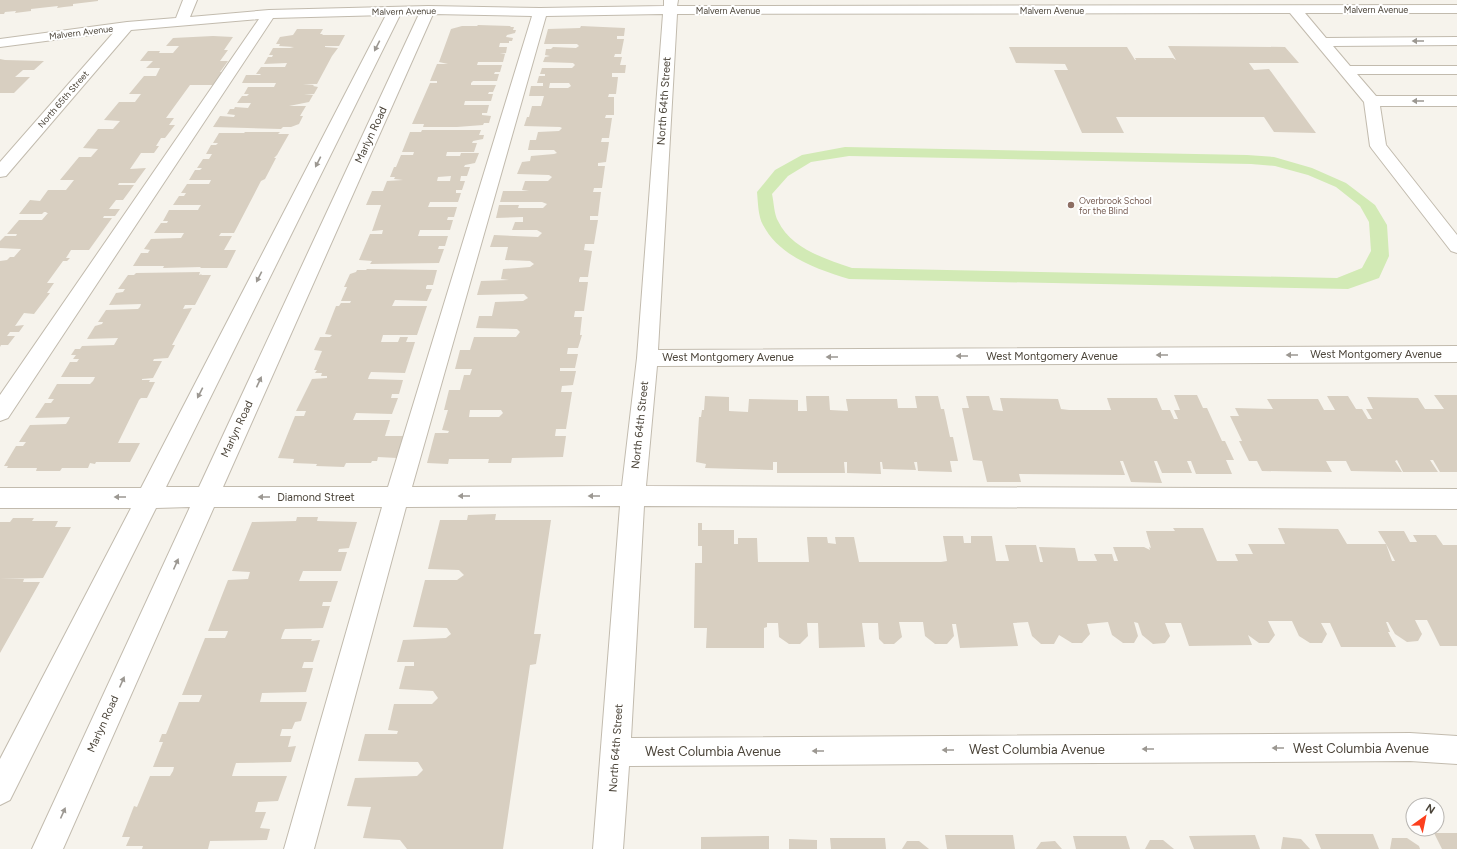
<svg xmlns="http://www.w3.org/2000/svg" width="1457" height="849" viewBox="0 0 1457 849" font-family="Figtree,sans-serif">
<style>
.green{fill:#d2eab5;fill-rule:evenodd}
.building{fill:#d8cfc1;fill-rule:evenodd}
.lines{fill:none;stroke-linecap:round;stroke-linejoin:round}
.minor-casing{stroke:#c2bbae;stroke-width:2}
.minor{fill:#fff;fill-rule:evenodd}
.oneway{fill:#9c9892}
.education-dot{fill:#8d6e63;stroke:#fff;stroke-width:1.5}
.labels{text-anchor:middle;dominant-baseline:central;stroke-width:4;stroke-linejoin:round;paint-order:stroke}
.far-street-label{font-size:9px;fill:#4b4439;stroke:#fff}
.far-education-label{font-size:9px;fill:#785e54;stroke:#fff;text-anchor:start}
.street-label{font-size:11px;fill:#4b4439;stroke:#fff}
.near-street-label{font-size:13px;fill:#4b4439;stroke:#fff}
</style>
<rect width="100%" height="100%" fill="#f6f3ec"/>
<!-- green -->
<path class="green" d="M845,147L1247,155L1274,157L1312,168L1346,183L1375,205L1387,225L1389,256L1379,278L1348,289L849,279C817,269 780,257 763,225C758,216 758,202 757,192L775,170L802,155ZM849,156L1251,164L1275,166L1308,175L1336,187L1360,206L1369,222L1371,251L1362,268L1337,278L852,268C826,259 791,249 778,221C774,214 774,203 772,194L788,176L811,162Z"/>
<!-- building -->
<g class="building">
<path d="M0,0H98V1L73,4V6L64,7L57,8L58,6L31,9V11L15,13L16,11L5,12L4,14H0Z"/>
<path d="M478,25L511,26L510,27H514L513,30H516L515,33L507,35L506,37L513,38L512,41H509V43H500L499,47H507L506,53L500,54H505L503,62H478L477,65H502L500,72H495L494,74H499L497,81H473L471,83V85H496L493,92H489L488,94H493L491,101H465L464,105H489L487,113H482V115L491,116L489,123H484L483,125L457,127H423L424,124H412L430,83H437V81H430L437,64H448L439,62L451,29L462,26H477Z"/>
<path d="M581,26L625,28L624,36H617V39H624L621,54H615L614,57H622L620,65H626L625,73H612V77H618L616,94H609L608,97H614V115H606L605,118H612L609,138H602L601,142H609L606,162L598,163V166H605L602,188H594L593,192H601L598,216H590V220H598L594,244H585L584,250L592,251L588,277H580L579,280V282H588L584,311H575L574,317H582L580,335H582L578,348H568L567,354H578L575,368H560V371H576L573,385L562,386L561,392H572L566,429H556L555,436H566L563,457L512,458L511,463H488L489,459H449L448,464L427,463L435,433H448L449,431L442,430L448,410H444L449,390H460L464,375H470L472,369H455L460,350H470L474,337H516L520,332L517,329L476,328L479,316H492L495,302L523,301L528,298L524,294L477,295L481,281L509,280L501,279L503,269L530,267L534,264L530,261L505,260L508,247H490L494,235L538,237L542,233L537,230H512L515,222H523V217L496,218L499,205H519L518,208H543L547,204L542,202H500L503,191H529L522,190L525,181H548L552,177L549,175L517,174L522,162L530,161L531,156L554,154L557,153L554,150H528L530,140H541H536L538,132L559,131L562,128L560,127L524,126L527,117H529L532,106H541L544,96H529L531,86H543V83H537L539,76H545V74H540L542,68H572L575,65L573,63L543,62L545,57L550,56L545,55L546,49H551L553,47L576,48L579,46L577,44H544L548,29L580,28ZM550,83H569L571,86L568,88H549ZM470,410H501L503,413L499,417H469Z"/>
<path d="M297,29H323L320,34H323L322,35H345L339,46H325V47L338,48L332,56L317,84H303L314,85L313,86L318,87L314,94L304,95H313L309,102L289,106H306L300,116H303L299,124L291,127H283L281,129L213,127L220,116L234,117L235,115L227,114L230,109H234L235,107L248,108L251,103H237L242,96H247L249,94H244L248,87H274L276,83H242L246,75H260L261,74H256L261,67H285L287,63L264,64L268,57H272L273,55H269L273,48H290L294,47L279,46L280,44H276L280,37L293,35Z"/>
<path d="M213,36L233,37L224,50H228L220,61H228L220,72H222L213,85H190L166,118H174L169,125H175L165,138H161L156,146H159L154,153H141L130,169L146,168L135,183H119L118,185H134L123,200H116L109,209H120L115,216H104L103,218H112L89,250H71L66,258H70L67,261H63L47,283H54L47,293H50L34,314L24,313L15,326L24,325L19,332H10L7,336H15L8,345H1L0,347V261L7,260L10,257H14L21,249L0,248V241L5,236H16L17,234H7L19,220H42L48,213H46L47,212H44L42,214H19L30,200L40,201L48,190H66L74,180H60L79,157H91L98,149L83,148L98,129H113L120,121L104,120L119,102H135L141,94H129L144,76H156L160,68H146L153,61H140L148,51H160L159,53H173L179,46H166L173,38Z"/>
<path d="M1168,46L1285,47L1299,63H1249L1254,70L1269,69L1316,133L1274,132L1264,117H1116L1124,133H1082L1054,70H1068L1065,64L1016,63L1009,47H1127L1135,60H1136L1135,58H1173L1176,60Z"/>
<path d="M0,59L5,60L44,61L34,70H23L15,77H30L14,93H0Z"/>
<path d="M422,130H481L479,135H484L483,139L473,141L472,143H477L474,152H447L446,156H460L461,153H479L475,163L465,165L464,167H470L467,176H461L460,181H465L462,190H456V193H461L458,202H430L428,207H457L454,217H448L447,220H453L450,230H420L418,236H448L445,246H439L438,249H444L439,263L370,264L372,261L359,260L370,234H382L383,230L372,231L381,205H366L372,191H383L387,181L403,180L394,179L395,177H390L394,167H396L401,155H413L414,152H402L410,132H421ZM451,176L450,181H437L438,177Z"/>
<path d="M245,132H280L278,134H289L277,155L274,158H276L265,179L261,181L234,233H221L219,236H232L224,250H236L227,268H200L201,267L163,268L164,266H133L141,253H148L149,251L150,250L144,249L151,239L181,238L184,233H154L161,223H167L168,221H163L169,210H198L199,208L201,205H173L179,196H184L186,193H181L187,184H209L211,180H189L195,170H200L202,168H197L203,159H209L212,154H206L211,145H216L218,143H213L219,133H244Z"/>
<path d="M367,269L437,270L433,285H427L426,287V289H432L427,301L395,300L392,306H427L417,335H383L381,342H398L400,337H408L406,342H415L405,373L371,372L369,376L368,379L403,380L399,394H392L391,398H398L392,414L356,413L353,420H390L385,436H404L397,458L378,457L377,461H372L371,463H346L344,467L316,466L317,464L293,463L294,459L278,458L295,416H304L306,411H296L312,379L327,378V376H321L322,373H315L317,370H314L322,351L314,350L320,337H330L332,335L325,334L336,306H339L341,303H350L351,301H341L347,287H344L350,274L356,272L357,270H366Z"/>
<path d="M200,272L199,275L202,274L201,275H211L195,305H185L183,309L192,308L172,345H175L168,358L154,359L153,361H162L153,378L142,379V380H150L149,382H155L147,398H141L139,400L118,443H140L130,462H96L95,464L90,463L88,468H62L60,471H36L37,468H7L8,466H4L16,446H23L26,442H19L30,425L66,424L68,421L70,417L35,418L45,403H51L54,399H48L57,384H90L93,381L95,377H61L70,362H77L79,359H73L76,355H71L75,349H80L82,346L114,345L118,338L87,339L95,326L102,324L103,322H98L106,310L138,309L140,307L141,304L109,305L116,293L123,292L125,289H118L128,275H134L136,273Z"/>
<path d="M1174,395H1197L1203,408H1207L1222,441H1225L1234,460H1226L1232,474H1196L1191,461H1187L1192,473H1162L1157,461H1154L1162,483L1131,482L1123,461H1120L1125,475L1019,474L1021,482H987L982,461L973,460L962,408H969L966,396H989L993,410L1003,411L1000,398L1058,399L1061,409L1069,410H1111L1107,398H1157L1162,410H1170L1174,419H1178L1174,410H1180Z"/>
<path d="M1434,395H1457V472H1440L1433,460H1430L1438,472H1403L1397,460L1395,461L1402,472L1351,471L1346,461H1326L1332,472L1262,471L1257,461H1249L1239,441H1242L1230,416H1239L1235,408L1273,409L1267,399H1318L1324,410H1335L1327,396H1348L1356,409H1362L1368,419H1372L1366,409H1373L1367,397L1418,398L1425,409H1444Z"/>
<path d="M705,396L729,397V411L748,412L749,399L798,400V411H807L806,396H829L830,410L848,411L846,399H897L898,408H917L915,396H938L941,409H944L950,437H953L958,461H950L952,472L918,471L917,462H914L916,470L883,469L882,462H880L881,474L847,473V462H844L845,473H777V462H773V470L705,468L706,464L696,462L699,417H701L702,410H704Z"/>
<path d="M496,514L495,520H551L534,634H541L536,664L530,665L503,849H407L400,840L363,838L371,807L347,806L355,778L417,776L423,770L418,762L358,761L365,734H397L398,731L388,730L394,704H432L438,698L433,691L399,689L405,666H414V662H397L403,640L446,638L451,634L447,628L413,627L425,580H457L464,575L459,570L428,569L440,520H467L468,515Z"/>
<path d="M297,517H318L317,521L357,522L349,548L339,549L338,552H347L341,571H303L299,581H338L331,602H323L322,606H330L323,628L285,629L283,633L281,639H312L311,641L320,640L313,662H304L302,668H313L306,692L262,693L261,698L260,702H307L301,721L295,722L292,729H282L280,736H291L288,747L296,746L291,762L236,763L234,769L232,776H287L278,801L258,802L255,812H266L260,828L270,829L267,840L210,841L208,849H142L143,846H126L130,837H122L134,806L137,807L150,776H170L173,771L174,767H153L163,742H159L162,734H166L179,702H199L202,695H182L205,638H225L227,634L228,631H208L228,580L248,579L250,572L232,571L252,522L296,521Z"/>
<path d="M13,518H34L32,521H58L55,527H71L43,578L0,579V522H10Z"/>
<path d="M698,523H702V530H734V544H738V538H757L758,562H809L807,537H827L828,543L836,544L835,537H854L859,562H941L947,561L943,536H963L964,543H971V536H992L996,561H1009L1005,545H1036L1040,562H1043L1039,547L1075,548L1078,561H1097L1094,554H1112L1114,561H1118L1113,547H1144L1150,550L1149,547L1151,548L1146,531H1175L1173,528H1203L1217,561H1238L1235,554H1253L1248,544H1285L1278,528L1338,529L1347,544H1386L1392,561H1395L1386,544L1378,531H1404L1410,542H1417L1413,535H1436L1443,545H1457V646H1440L1427,620H1415L1422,634L1418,641L1407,642L1395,634L1388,622H1386L1390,632H1388L1396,647H1341L1330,623H1321L1327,634L1322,643H1310L1299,636L1292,621H1268L1275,635L1269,643H1259L1248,635L1252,645L1189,646L1181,623H1165L1170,636L1165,643L1153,644L1142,635L1138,623L1134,622L1138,636L1134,643H1123L1112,635L1108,622L1087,624L1090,634L1082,643H1072L1059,635L1054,644H1041L1032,636L1028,622L1013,623L1018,646L960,648L956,624H952L954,636L947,644H935L925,636L923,622H899L902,637L894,644H884L879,639L878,623H862L865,647L819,648L818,623H807L808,636L800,644H789L779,637L778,623H767V627L764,628V648H706L707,628H694L695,563H702V546H698Z"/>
<path d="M0,579H24L23,582H40L0,653Z"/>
<path d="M1434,833H1457V849H1442Z"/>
<path d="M1315,834H1373L1379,849H1321Z"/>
<path d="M945,835H1013L1015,849H947Z"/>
<path d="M1255,835L1260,849H1194L1189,836Z"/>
<path d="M769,836V849H701V837Z"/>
<path d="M1073,836H1126L1130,849H1076Z"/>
<path d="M1283,837L1301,839L1310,849H1281Z"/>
<path d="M830,838H885L886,849H831Z"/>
<path d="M1392,838H1407L1419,846L1420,849H1390Z"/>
<path d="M789,839L817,840V849H789Z"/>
<path d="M1150,840H1163L1174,849H1145Z"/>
<path d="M907,841H919L929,849H902Z"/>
<path d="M1055,841L1062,849H1036L1041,842Z"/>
</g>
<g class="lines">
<!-- minor casing -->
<g class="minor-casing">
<path id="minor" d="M183,0H197L190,17L269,10L428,6L540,8L664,6V0H678L677,6L1457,5V13H1305L1326,38L1457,37V45L1333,46L1350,66H1457V74H1357L1376,96H1457V106H1380L1386,145L1457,235V253L1451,251L1372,149L1370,146L1364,102L1290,13L677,14L658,350L1457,346V362L657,366L646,486L1457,489V509L644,506L631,738L1410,733L1457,736V764L1410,761L629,766L623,849H593L620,506L406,507L314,849H284L382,507H214L63,849H32L190,507L156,508L10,800L0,805V759L131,508H0V488H141L386,15L273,18L8,418L0,421V395L259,19L131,30L6,176L0,177V162L114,32L0,47V39L127,22L176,18ZM419,14L199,487H166L400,15ZM433,14L532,16L388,487H223ZM663,14L637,358L622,486L412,487L546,16Z"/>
</g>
<!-- minor -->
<use href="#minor" class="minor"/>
</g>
<!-- one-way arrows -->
<defs><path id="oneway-solid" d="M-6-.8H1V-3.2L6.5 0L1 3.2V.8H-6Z"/></defs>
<g class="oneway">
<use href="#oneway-solid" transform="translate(1418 41) rotate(180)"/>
<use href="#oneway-solid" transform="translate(377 46) rotate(117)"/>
<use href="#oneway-solid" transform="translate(1418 101) rotate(-180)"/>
<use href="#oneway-solid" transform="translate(318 162) rotate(117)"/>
<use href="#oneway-solid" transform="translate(259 277) rotate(117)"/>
<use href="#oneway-solid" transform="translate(1162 355) rotate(180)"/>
<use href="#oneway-solid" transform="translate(1292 355) rotate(180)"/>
<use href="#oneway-solid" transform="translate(962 356) rotate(180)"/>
<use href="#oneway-solid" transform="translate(832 357) rotate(180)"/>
<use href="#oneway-solid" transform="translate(259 382) rotate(-65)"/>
<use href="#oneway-solid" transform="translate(200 393) rotate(117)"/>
<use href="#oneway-solid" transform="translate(464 496) rotate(180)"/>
<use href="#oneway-solid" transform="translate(594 496) rotate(180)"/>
<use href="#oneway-solid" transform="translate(120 497) rotate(180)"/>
<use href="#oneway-solid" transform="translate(264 497) rotate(180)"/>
<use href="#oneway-solid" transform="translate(176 564) rotate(-66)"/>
<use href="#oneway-solid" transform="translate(122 682) rotate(-66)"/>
<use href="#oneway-solid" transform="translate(1278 748) rotate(180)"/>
<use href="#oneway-solid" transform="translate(1148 749) rotate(180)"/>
<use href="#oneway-solid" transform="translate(948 750) rotate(180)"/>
<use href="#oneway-solid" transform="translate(818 751) rotate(180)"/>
<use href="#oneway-solid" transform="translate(63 813) rotate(-66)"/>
</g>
<!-- markers -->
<circle class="education-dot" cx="1071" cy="205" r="4"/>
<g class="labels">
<!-- far-street labels -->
<g class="far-street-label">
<text x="1376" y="9">Malvern Avenue</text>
<text x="728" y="10">Malvern Avenue</text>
<text x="1052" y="10">Malvern Avenue</text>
<text transform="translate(404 11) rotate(-1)">Malvern Avenue</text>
<text transform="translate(81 32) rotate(-7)">Malvern Avenue</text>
<text transform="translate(63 99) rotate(-49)">North 65th Street</text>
</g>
<!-- far-education labels -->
<g class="far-education-label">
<text x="1079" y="200">Overbrook School<tspan x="1079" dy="10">for the Blind</tspan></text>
</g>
<!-- street labels -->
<g class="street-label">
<text transform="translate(664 101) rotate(-86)">North 64th Street</text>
<text transform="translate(371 135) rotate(-65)">Marlyn Road</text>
<text x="1376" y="354">West Montgomery Avenue</text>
<text x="1052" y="356">West Montgomery Avenue</text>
<text x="728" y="357">West Montgomery Avenue</text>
<text transform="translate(640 425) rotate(-84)">North 64th Street</text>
<text transform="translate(237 429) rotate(-65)">Marlyn Road</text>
<text x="316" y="497">Diamond Street</text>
<text transform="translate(103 724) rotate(-66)">Marlyn Road</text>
<text transform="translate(616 748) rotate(-86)">North 64th Street</text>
</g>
<!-- near-street labels -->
<g class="near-street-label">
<text x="1361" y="748">West Columbia Avenue</text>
<text x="1037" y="749">West Columbia Avenue</text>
<text x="713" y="751">West Columbia Avenue</text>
</g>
</g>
<!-- north arrow -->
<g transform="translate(1425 817) rotate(33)"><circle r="19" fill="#ffffff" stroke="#b7b4b0"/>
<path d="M0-3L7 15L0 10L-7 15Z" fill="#fc3f1d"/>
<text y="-6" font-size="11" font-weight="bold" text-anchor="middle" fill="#4b4439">N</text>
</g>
</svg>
